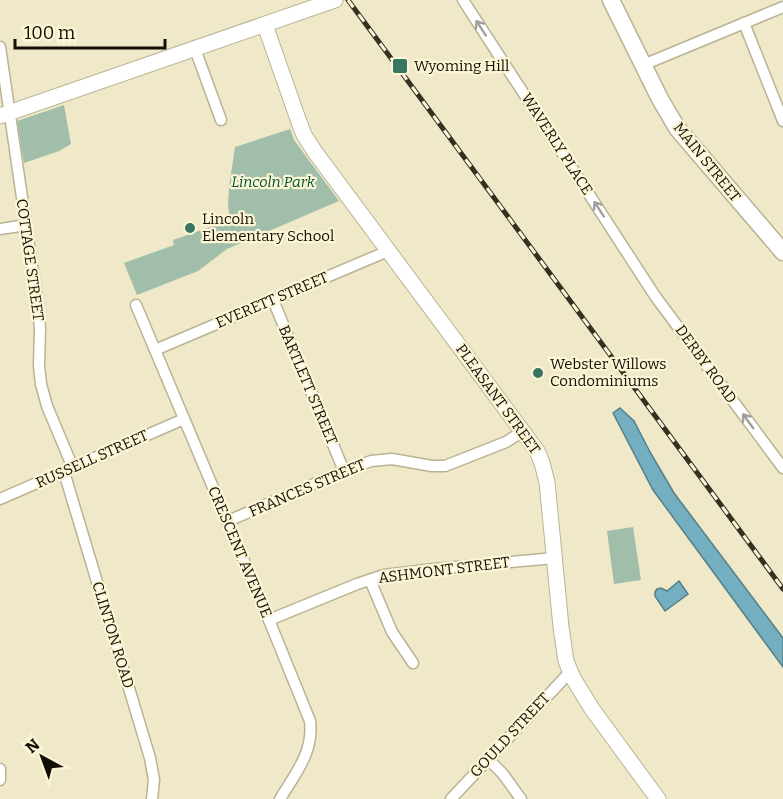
<svg xmlns="http://www.w3.org/2000/svg" width="783" height="799" viewBox="0 0 783 799" font-family="Bitter,serif">
<style>
.green{fill:#a0beaa}
.water{fill:#73afc0;stroke:#567f88;stroke-width:1.5}
.lines{fill:none;stroke-linecap:round;stroke-linejoin:round}
.minor-casing{stroke:#b9b394;stroke-width:13}
.secondary-casing{stroke:#b9b394;stroke-width:17}
.primary-casing{stroke:#b9b394;stroke-width:19}
.minor{stroke:#fff;stroke-width:10}
.secondary{stroke:#fff;stroke-width:15}
.primary{stroke:#fff;stroke-width:16}
.rail-casing{stroke:#333122;stroke-width:5}
.rail{stroke:#fdf6d6;stroke-width:3;stroke-dasharray:9;stroke-linecap:butt}
.oneway{stroke:#a09f9b}
.poi-dot{fill:#397661;stroke:#fdf6d6;stroke-width:2}
.labels{text-anchor:middle;dominant-baseline:central;stroke-width:4.5;stroke-linejoin:round;paint-order:stroke}
.poi-label{font-size:15px;fill:#121005;stroke:#fdf6d6;text-anchor:start}
.street-label{font-size:15px;fill:#121005;stroke:#fdf6d6}
.park-label{font-size:15px;font-style:italic;fill:#00552f;stroke:#fdf6d6}
</style>
<rect width="100%" height="100%" fill="#f0e9c9"/>
<!-- green -->
<g class="green">
<path d="M64,105L71,144L59,151L24,163L17,121Z"/>
<path d="M290,129L294,140L339,201L227,249L198,271L137,295L124,263L174,245L173,240L230,220L228,205L229,188L235,147Z"/>
<path d="M633,527L641,580L614,584L607,531Z"/>
</g>
<!-- water -->
<g class="water">
<path d="M620,408L634,421L650,452L674,493L783,638V667L653,490L613,413Z"/>
<path d="M679,581L688,594L665,611L655,596V592L657,589L661,588L667,591Z"/>
</g>
<g class="lines">
<!-- minor casing -->
<g class="minor-casing">
<g id="minor">
<path d="M463,0L655,296L783,468"/>
<path d="M744,23L783,121"/>
<path d="M0,47L36,293L40,328L39,366L41,384L47,406L73,468"/>
<path d="M195,49L221,120"/>
<path d="M643,65L783,7"/>
<path d="M0,229L26,225"/>
<path d="M273,300L344,471"/>
<path d="M136,305L269,620L310,721C314,752 295,774 280,799"/>
<path d="M155,350L388,251"/>
<path d="M64,472L150,758L154,780L152,799"/>
<path d="M0,499L184,419"/>
<path d="M228,521L344,471L371,461L392,459L432,466H445L506,442L523,431"/>
<path d="M370,580L392,632L413,663"/>
<path d="M269,620L357,584L384,575L434,569L555,558"/>
<path d="M488,759L503,774L521,799"/>
<path d="M0,769V780"/>
<path d="M451,799L570,672"/>
</g>
</g>
<!-- secondary casing -->
<g class="secondary-casing">
<g id="secondary">
<path d="M265,25L299,122L304,135L315,152L537,451L542,463L547,482L561,627L566,661L573,678L592,709L658,799"/>
<path d="M0,116L335,0"/>
</g>
</g>
<!-- primary casing -->
<g class="primary-casing">
<path id="primary" d="M611,0L660,99L677,128L783,252"/>
</g>
<!-- minor -->
<use href="#minor" class="minor"/>
<!-- secondary -->
<use href="#secondary" class="secondary"/>
<!-- primary -->
<use href="#primary" class="primary"/>
<!-- rail casing -->
<g class="rail-casing">
<path id="rail" d="M348,0L783,589"/>
</g>
<!-- rail -->
<use href="#rail" class="rail"/>
</g>
<!-- one-way arrows -->
<defs><path id="oneway-shaft" d="M-6 0H5M1.5-3L5.5 0L1.5 3" fill="none" stroke-width="1.6" stroke-linecap="round" stroke-linejoin="round" transform="scale(1.5)"/></defs>
<g class="oneway">
<use href="#oneway-shaft" transform="translate(481 28) rotate(-123)"/>
<use href="#oneway-shaft" transform="translate(599 209) rotate(-123)"/>
<use href="#oneway-shaft" transform="translate(748 421) rotate(-126)"/>
</g>
<!-- markers -->
<g class="poi-dot">
<rect x="392" y="58" width="16" height="16" rx="3"/>
<circle cx="190" cy="228" r="6"/>
<circle cx="538" cy="373" r="6"/>
</g>
<g class="labels">
<!-- poi labels -->
<g class="poi-label">
<text x="414" y="66">Wyoming Hill</text>
<text x="202" y="219">Lincoln<tspan x="202" dy="17">Elementary School</tspan></text>
<text x="550" y="364">Webster Willows<tspan x="550" dy="17">Condominiums</tspan></text>
</g>
<!-- street labels -->
<g class="street-label">
<text transform="translate(557 144) rotate(57)">WAVERLY PLACE</text>
<text transform="translate(707 162) rotate(51)">MAIN STREET</text>
<text transform="translate(30 260) rotate(82)">COTTAGE STREET</text>
<text transform="translate(272 300) rotate(-23)">EVERETT STREET</text>
<text transform="translate(706 364) rotate(54)">DERBY ROAD</text>
<text transform="translate(308 385) rotate(67)">BARTLETT STREET</text>
<text transform="translate(498 399) rotate(54)">PLEASANT STREET</text>
<text transform="translate(92 459) rotate(-24)">RUSSELL STREET</text>
<text transform="translate(307 488) rotate(-23)">FRANCES STREET</text>
<text transform="translate(240 552) rotate(67)">CRESCENT AVENUE</text>
<text transform="translate(444 570) rotate(-7)">ASHMONT STREET</text>
<text transform="translate(113 635) rotate(73)">CLINTON ROAD</text>
<text transform="translate(510 735) rotate(-47)">GOULD STREET</text>
</g>
<!-- park labels -->
<g class="park-label">
<text x="273" y="182">Lincoln Park</text>
</g>
</g>
<!-- north arrow -->
<g transform="translate(42 757) rotate(319)" stroke="#fdf6d6" stroke-width="4.5" paint-order="stroke">
<path d="M0-4.5L10 22L0 15L-10 22Z" fill="#121005"/>
<text y="-9" font-size="16" font-weight="bold" text-anchor="middle" fill="#121005">N</text>
</g>
<!-- scale -->
<path d="M15 39v9h150v-9" fill="none" stroke="#121005" stroke-width="3"/>
<text x="24" y="39" font-size="18" fill="#121005" stroke="#fdf6d6" stroke-width="4.5" paint-order="stroke">100 m</text>
</svg>
